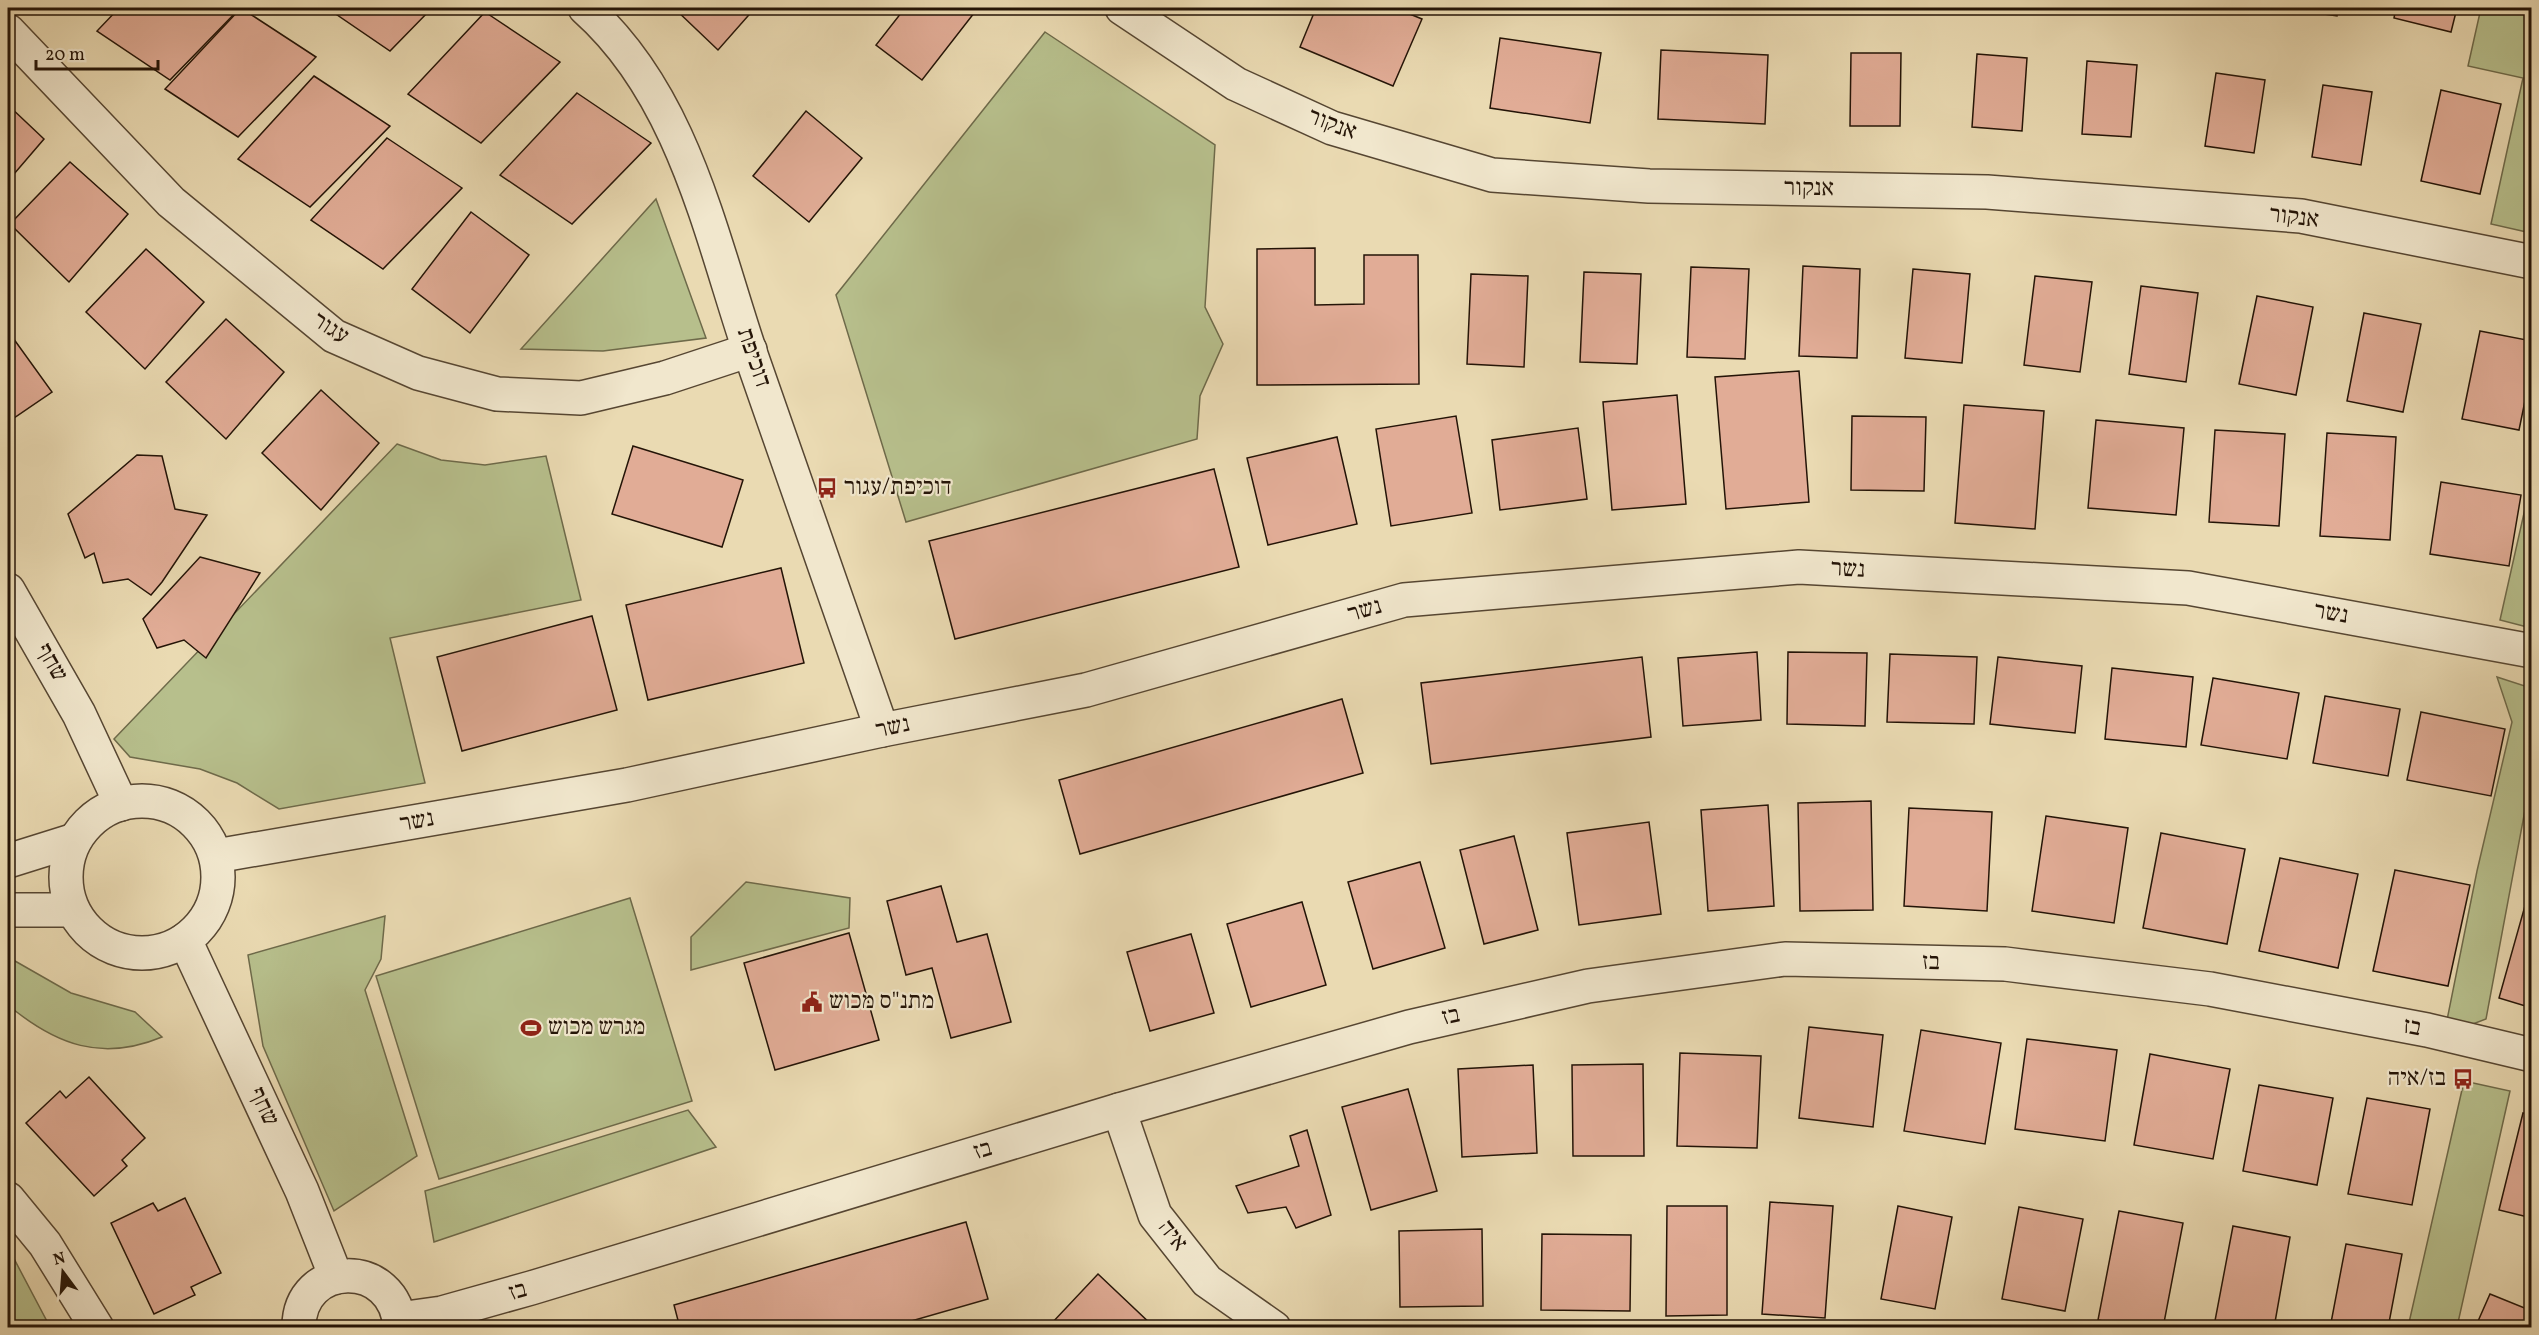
<svg xmlns="http://www.w3.org/2000/svg" width="2539" height="1335" viewBox="0 0 2539 1335" font-family="Vollkorn,'Frank Ruhl Libre',serif">
<style>
.green{fill:#b7bf8c;stroke:#6e6a4a;stroke-width:1.5}
.building{fill:#e1ac96;stroke:#241407;stroke-width:1.5}
.lines{fill:none;stroke-linecap:round;stroke-linejoin:round}
.minor-casing{stroke:#564632;stroke-width:36}
.minor{stroke:#f1e7cd;stroke-width:33}
.labels{text-anchor:middle;dominant-baseline:central;stroke-width:4.5;stroke-linejoin:round;paint-order:stroke}
.street-label{font-size:24px;fill:#241407;stroke:#f1e7cd}
.poi-label{font-size:24px;fill:#241407;stroke:#f1e7cd;text-anchor:start}
</style>
<rect width="100%" height="100%" fill="#eadab2"/>
<filter id="stains"><feTurbulence type="fractalNoise" baseFrequency=".00333" numOctaves="4"/><feColorMatrix values="0 0 0 0 .2 0 0 0 0 .09 0 0 0 0 .02 0 0 0 .5 -.17"/></filter>
<radialGradient id="worn" r=".72"><stop offset=".6" stop-color="#630" stop-opacity="0"/><stop offset="1" stop-color="#630" stop-opacity=".3"/></radialGradient>
<!-- green -->
<g class="green">
<path d="M2481,8H2531V233L2491,224L2523,78L2468,66Z"/>
<path d="M1045,32L1215,145L1205,307L1223,344L1200,396L1197,439L906,522L836,295Z"/>
<path d="M656,199L706,338L603,351L521,349Z"/>
<path d="M397,444L441,460L485,465L546,456L581,600L390,638L425,783L279,809L237,783L200,769L130,757L114,739Z"/>
<path d="M2531,482V628L2500,620Z"/>
<path d="M2497,677L2531,688V778L2486,1019L2444,1035L2477,871L2512,722Z"/>
<path d="M746,882L850,898L849,928L691,970V937Z"/>
<path d="M630,898L692,1101L439,1179L376,976Z"/>
<path d="M385,916L381,959L365,990L417,1156L334,1211L263,1046L248,955Z"/>
<path d="M8,957L71,993L135,1012L162,1037C102,1062 56,1045 8,1005Z"/>
<path d="M2464,1081L2510,1091L2457,1327H2408Z"/>
<path d="M688,1110L716,1147L434,1242L425,1191Z"/>
<path d="M8,1249L11,1253L50,1327H8Z"/>
</g>
<!-- building -->
<g class="building">
<path d="M119,8H240L170,80L97,31Z"/>
<path d="M241,8L316,57L238,137L165,89Z"/>
<path d="M327,8H432L390,51Z"/>
<path d="M674,8H755L718,50Z"/>
<path d="M905,8H978L922,80L876,45Z"/>
<path d="M1226,8H1239L1234,14Z"/>
<path d="M1316,8H1395L1422,19L1393,86L1300,47Z"/>
<path d="M2282,8H2338L2337,16Z"/>
<path d="M2396,8H2457L2451,32L2394,18Z"/>
<path d="M485,12L560,62L481,143L408,94Z"/>
<path d="M1500,38L1601,53L1590,123L1490,108Z"/>
<path d="M1661,50L1768,55L1765,124L1658,119Z"/>
<path d="M1851,53H1901L1900,126H1850Z"/>
<path d="M1977,54L2027,58L2022,131L1972,127Z"/>
<path d="M2087,61L2137,65L2131,137L2082,134Z"/>
<path d="M2216,73L2265,80L2254,153L2205,146Z"/>
<path d="M314,76L390,126L310,207L238,159Z"/>
<path d="M2323,85L2372,92L2361,165L2312,157Z"/>
<path d="M2441,90L2501,104L2480,194L2421,181Z"/>
<path d="M577,93L651,143L572,224L500,175Z"/>
<path d="M8,105L44,139L8,181Z"/>
<path d="M806,111L862,158L809,222L753,176Z"/>
<path d="M387,138L462,188L383,269L311,220Z"/>
<path d="M70,162L128,214L69,282L10,224Z"/>
<path d="M471,212L529,255L470,333L412,289Z"/>
<path d="M1315,248V305L1364,304V255H1418L1419,384L1257,385V249Z"/>
<path d="M146,249L204,302L145,369L86,312Z"/>
<path d="M1803,266L1860,269L1857,358L1799,356Z"/>
<path d="M1691,267L1749,269L1745,359L1687,357Z"/>
<path d="M1913,269L1970,274L1962,363L1905,358Z"/>
<path d="M1584,272L1641,274L1637,364L1580,362Z"/>
<path d="M1471,274L1528,276L1524,367L1467,364Z"/>
<path d="M2035,276L2092,282L2080,372L2024,365Z"/>
<path d="M2141,286L2198,293L2186,382L2129,374Z"/>
<path d="M2257,296L2313,307L2296,395L2239,384Z"/>
<path d="M2364,313L2421,324L2403,412L2347,401Z"/>
<path d="M226,319L284,372L226,439L166,382Z"/>
<path d="M8,331L52,392L8,422Z"/>
<path d="M2480,331L2532,341V367L2519,430L2462,419Z"/>
<path d="M1799,371L1809,502L1726,509L1715,377Z"/>
<path d="M321,390L379,443L321,510L262,453Z"/>
<path d="M1677,395L1686,504L1612,510L1603,402Z"/>
<path d="M1964,405L2044,411L2035,529L1955,523Z"/>
<path d="M1456,416L1472,513L1391,526L1376,429Z"/>
<path d="M1852,416L1926,417L1924,491L1851,490Z"/>
<path d="M2096,420L2184,428L2176,515L2088,508Z"/>
<path d="M1578,428L1587,499L1500,510L1492,440Z"/>
<path d="M2215,430L2285,434L2279,526L2209,522Z"/>
<path d="M2327,433L2396,437L2390,540L2320,536Z"/>
<path d="M1337,437L1357,524L1268,545L1247,458Z"/>
<path d="M633,446L743,480L722,547L612,514Z"/>
<path d="M137,455L162,456L175,509L207,515L162,582L151,595L128,579L103,583L94,553L85,558L68,514Z"/>
<path d="M1214,469L1239,567L955,639L929,541Z"/>
<path d="M2441,482L2521,495L2509,566L2430,554Z"/>
<path d="M200,557L260,573L206,658L184,640L157,648L143,619Z"/>
<path d="M781,568L804,663L648,700L626,605Z"/>
<path d="M592,616L617,710L462,751L437,657Z"/>
<path d="M1757,652L1761,720L1683,726L1678,658Z"/>
<path d="M1788,652L1867,653L1865,726L1787,724Z"/>
<path d="M1890,654L1977,657L1974,724L1887,722Z"/>
<path d="M1642,657L1651,737L1431,764L1421,683Z"/>
<path d="M1998,657L2082,666L2075,733L1990,724Z"/>
<path d="M2112,668L2193,677L2186,747L2105,739Z"/>
<path d="M2213,678L2299,693L2287,759L2201,745Z"/>
<path d="M2325,696L2400,709L2388,776L2313,763Z"/>
<path d="M1342,699L1363,773L1080,854L1059,780Z"/>
<path d="M2421,712L2505,729L2491,796L2407,780Z"/>
<path d="M1871,801L1873,910L1800,911L1798,803Z"/>
<path d="M1768,805L1774,906L1708,911L1701,810Z"/>
<path d="M1909,808L1992,812L1987,911L1904,906Z"/>
<path d="M2046,816L2128,828L2114,923L2032,911Z"/>
<path d="M1649,822L1661,914L1579,925L1567,833Z"/>
<path d="M2161,833L2245,849L2227,944L2143,928Z"/>
<path d="M1514,836L1538,930L1484,944L1460,850Z"/>
<path d="M2280,858L2358,874L2338,968L2259,951Z"/>
<path d="M1420,862L1445,948L1373,969L1348,882Z"/>
<path d="M2395,870L2470,885L2448,986L2373,971Z"/>
<path d="M941,886L957,942L987,934L1011,1022L951,1038L932,968L906,975L887,901Z"/>
<path d="M2530,888L2532,889V1008L2499,998Z"/>
<path d="M1302,902L1326,985L1251,1007L1227,924Z"/>
<path d="M849,933L879,1040L775,1070L744,963Z"/>
<path d="M1191,934L1214,1013L1150,1031L1127,952Z"/>
<path d="M1809,1027L1883,1035L1873,1127L1799,1118Z"/>
<path d="M1921,1030L2001,1043L1985,1144L1904,1131Z"/>
<path d="M2027,1039L2117,1050L2105,1141L2015,1129Z"/>
<path d="M1680,1053L1761,1056L1757,1148L1677,1146Z"/>
<path d="M2150,1054L2230,1069L2213,1159L2134,1145Z"/>
<path d="M1643,1064L1644,1156H1573L1572,1065Z"/>
<path d="M1533,1065L1537,1153L1462,1157L1458,1069Z"/>
<path d="M89,1077L145,1138L122,1160L127,1166L94,1196L26,1123L60,1091L66,1098Z"/>
<path d="M2259,1085L2333,1098L2317,1185L2243,1171Z"/>
<path d="M1408,1089L1437,1191L1371,1210L1342,1107Z"/>
<path d="M2367,1098L2430,1109L2412,1205L2348,1194Z"/>
<path d="M2523,1113L2532,1115V1218L2499,1210Z"/>
<path d="M1307,1130L1331,1215L1296,1228L1286,1207L1248,1213L1236,1186L1299,1166L1290,1136Z"/>
<path d="M185,1198L221,1273L191,1287L195,1295L154,1314L111,1223L153,1203L158,1211Z"/>
<path d="M1770,1202L1833,1206L1825,1318L1762,1314Z"/>
<path d="M1667,1206H1727V1315L1666,1316Z"/>
<path d="M1898,1206L1952,1217L1935,1309L1881,1299Z"/>
<path d="M2019,1207L2083,1219L2065,1311L2002,1299Z"/>
<path d="M2119,1211L2183,1223L2163,1328H2137L2098,1320Z"/>
<path d="M966,1222L988,1299L887,1328H680L674,1305Z"/>
<path d="M2233,1226L2290,1237L2274,1328L2214,1326Z"/>
<path d="M1482,1229L1483,1306L1400,1307L1399,1231Z"/>
<path d="M1542,1234L1631,1235L1630,1311L1541,1310Z"/>
<path d="M2346,1244L2402,1254L2388,1328H2330Z"/>
<path d="M1098,1274L1155,1328L1050,1325Z"/>
<path d="M2490,1294L2532,1311V1328H2475Z"/>
</g>
<g class="lines">
<!-- minor casing -->
<g class="minor-casing">
<g id="minor">
<path d="M585,8C683,95 710,233 750,352C794,478 838,604 882,730"/>
<path d="M1122,8L1236,84L1332,128L1492,175L1649,186L1987,192L2301,216L2532,262"/>
<path d="M8,31L171,202L334,336L418,373L497,394L581,398L665,378L750,350"/>
<path d="M8,590L79,714L121,804"/>
<circle cx="142" cy="877" r="76"/>
<path d="M216,856L627,785L882,730L1086,690L1404,600L1799,567L2188,588L2532,651"/>
<path d="M8,861L75,840"/>
<path d="M8,910H72"/>
<path d="M185,940L302,1191L336,1277"/>
<path d="M1119,1110L1155,1215L1207,1281L1274,1328"/>
<path d="M8,1199L45,1244L97,1328"/>
<path d="M399,1319L442,1313L531,1288L1119,1110L1409,1027L1588,986L1785,959L2005,964L2210,989L2427,1030L2532,1055"/>
<path d="M299,1328C298,1260 396,1257 400,1328"/>
</g>
</g>
<!-- minor -->
<use href="#minor" class="minor"/>
</g>
<!-- icons -->
<defs>
<g id="bus-bare" transform="scale(1.62)"><path d="M-5-6H5V4H4V6H2V4H-2V6H-4V4H-5ZM-3.5-4V0h7V-4ZM-3.5 1.2v1.5H-2V1.2ZM2 1.2v1.5H3.5V1.2Z" fill="#8f2418" stroke="#f1e7cd" stroke-width="2.5" paint-order="stroke"/></g>
<g id="civic-bare" transform="scale(1.62)"><path d="M-.6-6.5H3V-4.5H.6V-3L4-1V1h2V6H-6V1h2V-1L-.6-3ZM-1.2 2.5V6h2.4V2.5Z" fill="#8f2418" stroke="#f1e7cd" stroke-width="2.5" paint-order="stroke"/></g>
<g id="stadium-bare" transform="scale(1.62)"><path d="M0-5a6.5 5 0 1 0 0 10a6.5 5 0 1 0 0-10ZM-3.5-1.8h7v3.6h-7Z" fill="#8f2418" stroke="#f1e7cd" stroke-width="2.5" paint-order="stroke"/></g>
</defs>
<g fill-rule="evenodd">
<use href="#bus-bare" x="827" y="488"/>
<use href="#civic-bare" x="812" y="1002"/>
<use href="#stadium-bare" x="531" y="1028"/>
<use href="#bus-bare" x="2463" y="1079"/>
</g>
<g class="labels">
<!-- street labels -->
<g class="street-label">
<text transform="translate(1332 125) rotate(21)">אנקור</text>
<text transform="translate(1809 189) rotate(1)">אנקור</text>
<text transform="translate(2294 218) rotate(7)">אנקור</text>
<text transform="translate(330 329) rotate(33)">עגור</text>
<text transform="translate(753 358) rotate(71)">דוכיפת</text>
<text transform="translate(1848 570) rotate(3)">נשר</text>
<text transform="translate(1365 611) rotate(-16)">נשר</text>
<text transform="translate(2331 614) rotate(10)">נשר</text>
<text transform="translate(51 663) rotate(60)">שחף</text>
<text transform="translate(893 728) rotate(-12)">נשר</text>
<text transform="translate(417 822) rotate(-10)">נשר</text>
<text transform="translate(1931 963) rotate(1)">בז</text>
<text transform="translate(1451 1017) rotate(-13)">בז</text>
<text transform="translate(2412 1028) rotate(11)">בז</text>
<text transform="translate(263 1107) rotate(65)">שחף</text>
<text transform="translate(983 1151) rotate(-17)">בז</text>
<text transform="translate(1172 1236) rotate(52)">איה</text>
<text transform="translate(518 1292) rotate(-16)">בז</text>
</g>
<!-- poi labels -->
<g class="poi-label">
<text x="844" y="488">דוכיפת/עגור</text>
<text x="829" y="1002">מתנ"ס מכוש</text>
<text x="548" y="1028">מגרש מכוש</text>
<text x="2446" y="1079" text-anchor="end">בז/איה</text>
</g>
</g>
<!-- margin -->
<rect width="2539" height="1335" fill="none" stroke="#eadab2" stroke-width="30"/>
<rect x="9" y="9" width="2521" height="1317" fill="none" stroke="#241407" stroke-width="3"/>
<rect x="15" y="15" width="2509" height="1305" fill="none" stroke="#241407" stroke-width="1.5"/>
<!-- north arrow -->
<g transform="translate(63 1272) rotate(344)" stroke="#f1e7cd" stroke-width="4.5" paint-order="stroke">
<path d="M0-4.5L10 22L0 15L-10 22Z" fill="#241407"/>
<text y="-9" font-size="16" font-weight="bold" text-anchor="middle" fill="#241407">N</text>
</g>
<!-- scale -->
<path d="M36 60v9h122v-9" fill="none" stroke="#241407" stroke-width="3"/>
<text x="45" y="60" font-size="18" fill="#241407" stroke="#f1e7cd" stroke-width="4.5" paint-order="stroke">20 m</text>
<rect width="100%" height="100%" filter="url(#stains)"/>
<rect width="100%" height="100%" fill="url(#worn)"/>
</svg>
